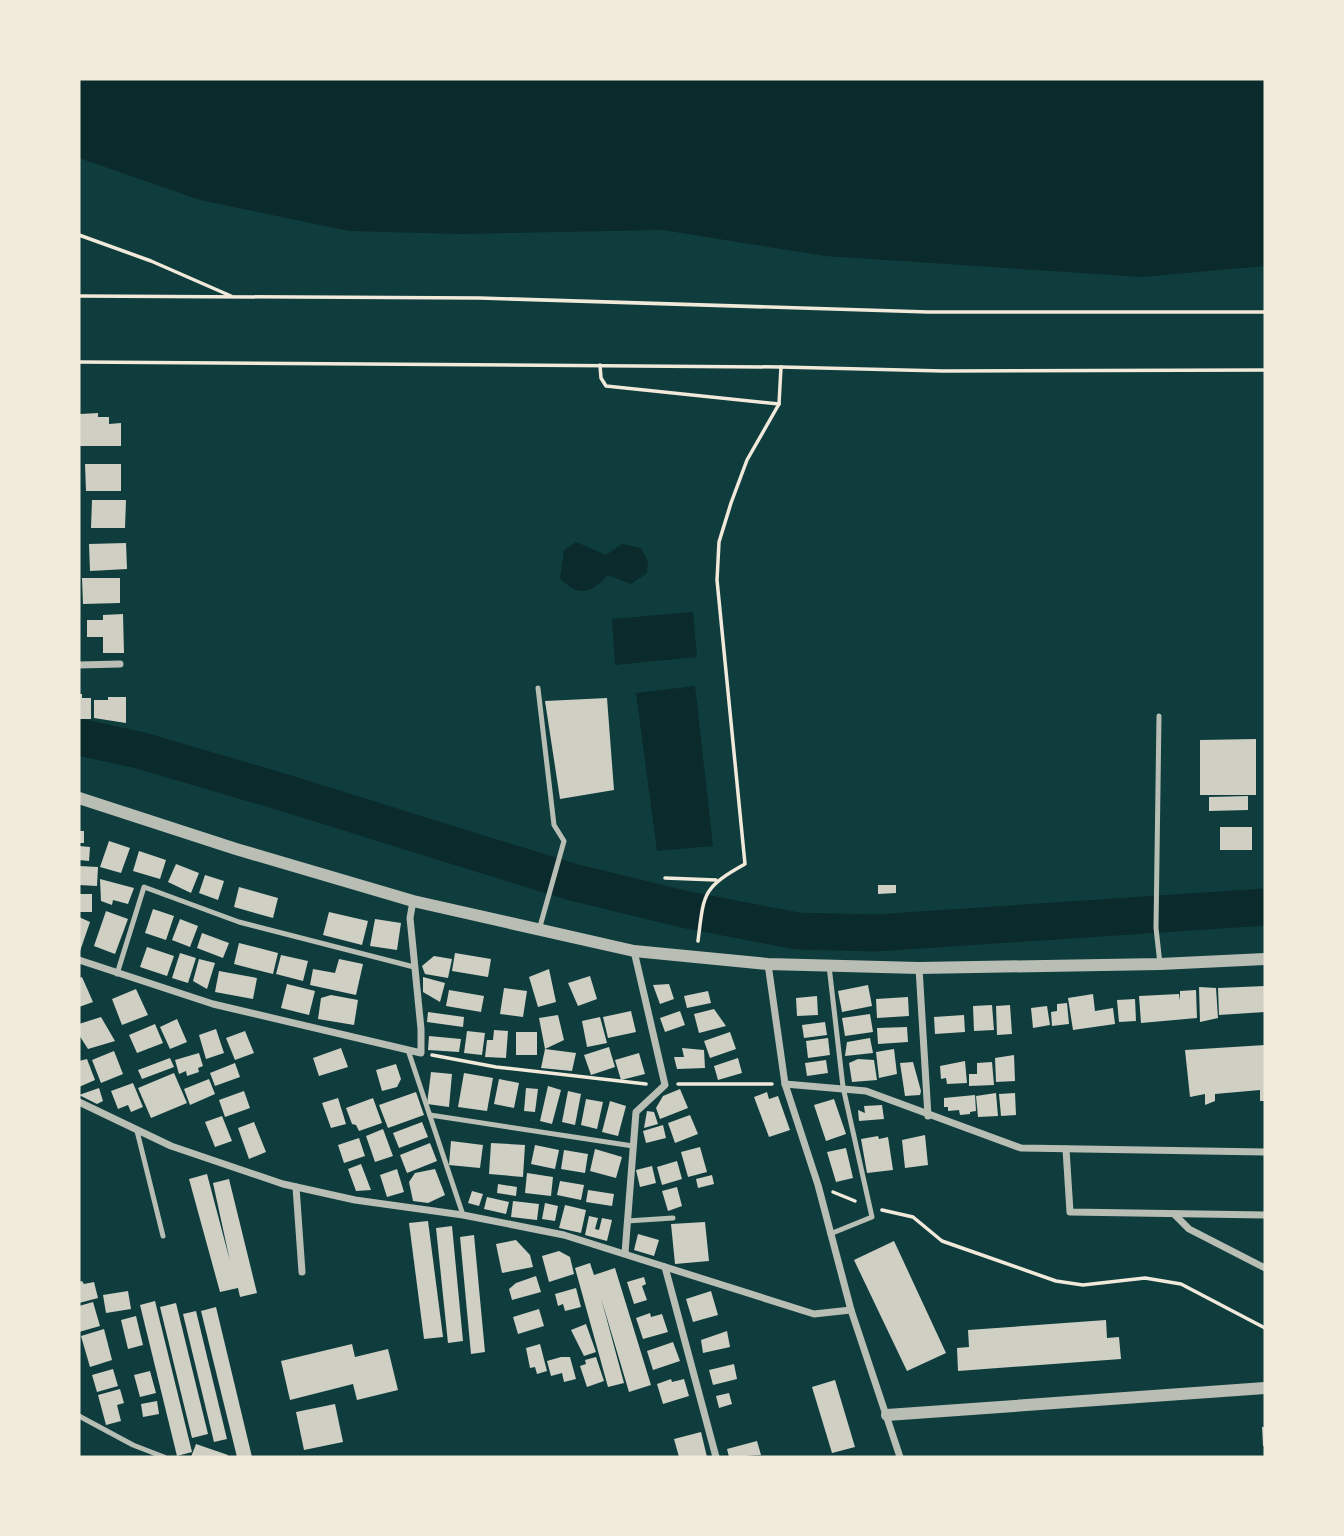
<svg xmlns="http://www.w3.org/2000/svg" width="1344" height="1536" viewBox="0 0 1344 1536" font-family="'Roboto Condensed',sans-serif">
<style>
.water{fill:#0a2a2b}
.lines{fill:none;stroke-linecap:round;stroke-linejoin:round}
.river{stroke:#0a2a2b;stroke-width:37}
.building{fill:#cfcfc3}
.path{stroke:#f1e9da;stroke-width:3.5}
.service{stroke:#b8beb3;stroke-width:5}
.minor{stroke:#b8beb3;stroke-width:7}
.tertiary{stroke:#b8beb3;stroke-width:12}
</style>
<rect width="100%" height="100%" fill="#0f3d3e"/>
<!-- water -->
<g class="water">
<path d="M79,79H1265V266L1142,277L825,256L663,230L461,234L349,231L200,200L79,158Z"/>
<path d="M576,542L606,555L622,544L641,548L648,561L647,573L631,584L608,575C592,593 578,598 560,578L564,550Z"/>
<path d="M693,612L697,657L615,665L612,619Z"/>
<path d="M695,686L713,846L657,851L636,693Z"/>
</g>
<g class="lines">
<!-- river -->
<path class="river" d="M79,737L139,750L282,792L572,882L683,909L797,931L875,933L1265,907"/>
</g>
<!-- building -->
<g class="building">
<path d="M98,413V417H109V424L121,423V446H80V414Z"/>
<path d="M85,464H121V491H86Z"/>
<path d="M92,500H126L125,528H91Z"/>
<path d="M126,543L127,569L90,571L89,544Z"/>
<path d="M82,578H120V603L83,604Z"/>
<path d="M123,614L124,653H103V637H87V620H103V615Z"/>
<path d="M79,694H82V698H91V719H79Z"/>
<path d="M108,697H126V723L94,718V700H108Z"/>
<path d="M607,698L614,790L560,799L545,701Z"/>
<path d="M1256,739V795H1200V740Z"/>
<path d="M1248,796V810L1209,811V797Z"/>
<rect x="1220" y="827" width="32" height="23"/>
<rect x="79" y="831" width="5" height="12"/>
<path d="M109,841L130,848L121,873L100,867Z"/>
<path d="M79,846L90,847L89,861L79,860Z"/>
<path d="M139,851L166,860L160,879L133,871Z"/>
<path d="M176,864L199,873L191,893L168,882Z"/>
<path d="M79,866L98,867L97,886L79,885Z"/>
<path d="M205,875L224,881L218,900L199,893Z"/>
<path d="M100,879L134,888L128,904L113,900L112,905L101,901Z"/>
<path d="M878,885H896V893L878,894Z"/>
<path d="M239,887L278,898L273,918L234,907Z"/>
<rect x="79" y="894" width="13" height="18"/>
<path d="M153,909L174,916L166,940L145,933Z"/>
<path d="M106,911L128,919L115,954L94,946Z"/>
<path d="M329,912L368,921L362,945L323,935Z"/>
<path d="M79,917L90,922L79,954Z"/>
<path d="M180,919L198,926L190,947L172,940Z"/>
<path d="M375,919L401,923L397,950L370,946Z"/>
<path d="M202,933L229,943L223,958L197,948Z"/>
<path d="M239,943L278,953L273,974L234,964Z"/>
<path d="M147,947L174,956L167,976L140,967Z"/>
<path d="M180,953L196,958L188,983L172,978Z"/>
<path d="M455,953L491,959L488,977L452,971Z"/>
<path d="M281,955L308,961L303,981L276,974Z"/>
<path d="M434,956L452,959L448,978L425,974L422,966Z"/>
<path d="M199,959L215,963L207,989L193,981Z"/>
<path d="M339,959L363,964L356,995L310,985L313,969L335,973Z"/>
<path d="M549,969L556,1002L538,1007L529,977Z"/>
<path d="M219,971L257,978L253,999L215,992Z"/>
<path d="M590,976L597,999L578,1006L568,983Z"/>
<path d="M82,977L93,1002L79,1007V978Z"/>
<path d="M423,977L445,983L440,1002L423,992Z"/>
<path d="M287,984L315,991L309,1015L281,1008Z"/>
<path d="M669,984L674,999L660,1004L653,985Z"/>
<path d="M868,985L872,1006L842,1012L838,991Z"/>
<path d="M1265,986V1012L1219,1015L1218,988Z"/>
<path d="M1199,987L1216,988L1218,1018L1200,1022Z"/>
<path d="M504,988L527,991L523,1017L500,1014Z"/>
<path d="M136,989L148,1015L122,1025L112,999Z"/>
<path d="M449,990L484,996L481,1012L446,1006Z"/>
<path d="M1196,990L1197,1018L1141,1023L1139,996L1179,994L1180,1001V991Z"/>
<path d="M708,991L711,1003L687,1008L684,996Z"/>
<path d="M1093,994L1095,1011L1113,1008L1115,1024L1073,1030L1068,998Z"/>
<path d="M331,995L358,1000L354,1025L318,1019L321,998Z"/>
<path d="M817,996L818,1015L797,1016L796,998Z"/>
<path d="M908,997L909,1016L877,1018L876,999Z"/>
<path d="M1135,999L1136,1021L1119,1022L1117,1000Z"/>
<path d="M1067,1003L1069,1024L1052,1026L1051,1012L1057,1011V1004Z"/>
<path d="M992,1005L994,1030L974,1031L973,1006Z"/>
<path d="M1010,1005L1012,1034L997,1035L996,1006Z"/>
<path d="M1047,1006L1050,1025L1033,1028L1031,1008Z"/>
<path d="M714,1009L726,1026L699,1033L694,1014Z"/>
<path d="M631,1011L636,1032L608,1038L603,1017Z"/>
<path d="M680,1011L685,1025L665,1032L660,1018Z"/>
<path d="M428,1012L464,1017L463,1027L427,1022Z"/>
<path d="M870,1014L873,1032L845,1036L842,1018Z"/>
<path d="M558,1015L564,1040L545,1049L576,1053L572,1071L541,1068L545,1049L539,1018Z"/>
<path d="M964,1015L965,1032L935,1034L934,1017Z"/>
<path d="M101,1017L115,1041L88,1049L79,1035V1024Z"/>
<path d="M600,1017L607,1043L587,1047L582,1021Z"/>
<path d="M177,1019L187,1042L170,1049L160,1027Z"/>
<path d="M825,1022L827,1035L804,1038L802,1025Z"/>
<path d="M155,1024L163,1043L137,1053L129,1035Z"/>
<path d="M907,1027L908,1042L878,1044L877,1028Z"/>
<path d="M216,1029L224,1053L206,1059L199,1035Z"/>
<path d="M494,1030L508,1031L506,1058L485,1057L487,1040H493Z"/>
<path d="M245,1031L254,1053L235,1060L226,1038Z"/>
<path d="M467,1031L485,1033L482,1055L464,1053Z"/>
<rect x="516" y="1032" width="21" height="23"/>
<path d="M730,1032L736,1049L710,1058L704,1041Z"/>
<path d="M429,1036L461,1039L459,1052L428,1050Z"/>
<path d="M828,1038L830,1055L808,1058L806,1041Z"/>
<path d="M870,1038L873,1053L845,1056L847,1042Z"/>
<path d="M1265,1045V1101H1260V1090L1215,1094V1101L1205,1105V1094L1190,1097L1185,1050Z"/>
<path d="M609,1047L615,1067L591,1075L584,1055Z"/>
<path d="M341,1048L348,1067L319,1076L313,1058Z"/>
<path d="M682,1048L704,1050L705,1068L677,1069L674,1057H684Z"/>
<path d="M894,1049L897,1074L879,1078L876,1052Z"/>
<path d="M114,1051L123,1074L101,1083L92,1060Z"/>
<path d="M199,1053L203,1066L198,1068L199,1072L187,1076L186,1071L179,1074L175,1060Z"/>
<path d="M639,1053L645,1074L621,1080L615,1060Z"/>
<path d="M1014,1055L1015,1081L996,1082L995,1058Z"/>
<path d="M170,1058L174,1067L142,1079L138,1070Z"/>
<path d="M738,1058L742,1073L718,1080L714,1066Z"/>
<path d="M87,1059L95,1080L79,1087V1061Z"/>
<path d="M858,1059L874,1060L877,1080L852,1082L849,1063Z"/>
<path d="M826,1060L828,1073L807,1076L805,1063Z"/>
<path d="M965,1061L967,1083L947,1084L946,1078L941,1079L940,1066Z"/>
<path d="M913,1062L921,1091L920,1095L905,1096L900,1063Z"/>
<path d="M992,1062L994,1085L969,1086V1074H977V1063Z"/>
<path d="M235,1063L240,1077L215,1086L210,1073Z"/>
<path d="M396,1064L401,1079L397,1087L382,1091L376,1070Z"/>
<path d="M431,1072L452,1074L449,1107L427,1104Z"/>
<path d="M174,1073L187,1103L151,1118L138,1088Z"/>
<path d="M464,1073L493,1078L487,1111L458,1107Z"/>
<path d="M209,1079L215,1094L190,1105L184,1089Z"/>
<path d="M499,1079L519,1083L514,1108L494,1104Z"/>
<path d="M133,1083L143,1107L131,1112L128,1105L118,1109L111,1091Z"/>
<path d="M548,1086L561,1090L552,1124L540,1121Z"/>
<path d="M99,1088L103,1101L97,1104L79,1095Z"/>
<path d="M526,1088L538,1089L535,1112L524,1111Z"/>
<path d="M680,1089L688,1108L660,1119L656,1108L663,1096Z"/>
<path d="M244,1091L250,1108L225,1117L219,1100Z"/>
<path d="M568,1091L581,1094L575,1125L562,1122Z"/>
<path d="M416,1092L424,1115L388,1128L379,1105Z"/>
<path d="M767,1092L769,1099L778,1096L790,1130L769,1137L754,1097Z"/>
<path d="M996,1093L998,1116L978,1117L976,1096Z"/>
<path d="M1015,1093L1016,1115L1001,1116L999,1094Z"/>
<path d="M975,1095L976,1111L970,1112V1114L960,1115L959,1110L948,1111V1107H944V1098Z"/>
<path d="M338,1098L346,1124L331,1128L322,1103Z"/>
<path d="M373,1098L382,1123L359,1131L356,1125L352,1124L346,1108Z"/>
<path d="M586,1099L603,1102L597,1129L581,1125Z"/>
<path d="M834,1099L846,1134L826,1141L814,1105Z"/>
<path d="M610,1101L626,1106L618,1136L602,1132Z"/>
<path d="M882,1105L884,1119L859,1121L858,1110L865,1113L864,1106Z"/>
<path d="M647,1111L654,1112L658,1124L644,1128Z"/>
<path d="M690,1115L698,1134L675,1143L668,1123Z"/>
<path d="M222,1116L232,1141L215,1147L205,1122Z"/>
<path d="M254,1122L266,1152L249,1159L238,1128Z"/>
<path d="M422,1122L428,1137L399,1148L393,1133Z"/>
<path d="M663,1125L666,1138L646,1143L643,1131Z"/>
<path d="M383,1129L393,1156L375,1162L366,1136Z"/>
<path d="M925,1135L928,1165L905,1168L902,1140Z"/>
<path d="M878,1136L879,1139L888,1137L893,1170L867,1173L861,1139Z"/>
<path d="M359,1138L365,1156L344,1163L338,1145Z"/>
<path d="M451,1141L483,1145L480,1168L449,1165Z"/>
<path d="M430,1143L437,1161L407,1173L400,1155Z"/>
<path d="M491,1143L525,1145L523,1177L489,1174Z"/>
<path d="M535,1145L559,1150L555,1169L531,1164Z"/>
<path d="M700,1147L707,1172L688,1177L681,1152Z"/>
<path d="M846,1148L853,1178L836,1182L827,1152Z"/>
<path d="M595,1149L622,1157L616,1178L590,1171Z"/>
<path d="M564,1150L588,1154L585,1173L561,1169Z"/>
<path d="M677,1161L682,1179L662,1185L657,1167Z"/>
<path d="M361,1164L371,1190L356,1191L348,1169Z"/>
<path d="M652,1166L656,1183L640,1187L636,1170Z"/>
<path d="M397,1169L404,1192L387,1197L380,1175Z"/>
<path d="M435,1169L445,1195L428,1203L413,1201L409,1182L415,1173Z"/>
<path d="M527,1173L553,1177L551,1196L525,1193Z"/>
<path d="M207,1174L230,1261L213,1183L229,1179L257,1293L240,1297L238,1288L220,1292L189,1179Z"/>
<path d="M712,1175L714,1184L698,1188L696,1179Z"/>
<path d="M560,1181L584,1185L581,1200L557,1195Z"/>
<path d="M498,1184L517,1187L516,1196L497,1193Z"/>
<path d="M677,1187L682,1206L668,1211L662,1191Z"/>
<path d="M588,1190L614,1194L612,1206L586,1202Z"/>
<path d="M472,1191L483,1194L479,1206L468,1203Z"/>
<path d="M487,1197L509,1202L506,1214L484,1209Z"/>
<path d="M513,1201L539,1204L537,1220L511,1217Z"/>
<path d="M545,1203L558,1206L555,1221L542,1219Z"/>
<path d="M565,1205L586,1210L581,1233L559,1228Z"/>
<path d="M589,1216L598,1218L595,1229L599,1230L602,1218L612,1220L607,1241L585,1235Z"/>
<path d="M428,1221L443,1337L424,1339L409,1223Z"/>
<path d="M705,1222L709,1261L675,1264L671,1224Z"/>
<path d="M452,1226L463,1341L448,1343L436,1228Z"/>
<path d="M638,1234L659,1240L654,1256L634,1250Z"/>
<path d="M474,1235L485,1352L471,1354L460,1237Z"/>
<path d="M516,1240L530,1255L533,1267L502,1273L496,1244Z"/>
<path d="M894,1241L946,1353L907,1371L854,1260Z"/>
<path d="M559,1251L570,1257L574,1274L549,1282L542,1256Z"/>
<path d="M590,1263L594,1275L615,1268L651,1385L629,1392L601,1298L624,1383L608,1387L575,1268Z"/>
<path d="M536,1276L541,1292L512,1300L509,1289L516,1283Z"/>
<path d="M644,1277L646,1284L642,1286L647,1300L634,1304L627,1282Z"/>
<path d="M82,1281L84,1284L94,1282L98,1298L79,1303V1282Z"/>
<path d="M576,1288L581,1307L565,1311L563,1304L558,1306L555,1294Z"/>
<path d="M128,1291L131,1309L106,1313L103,1295Z"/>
<path d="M711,1291L718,1315L693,1322L686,1299Z"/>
<path d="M155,1301L192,1452L177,1456L140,1305Z"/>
<path d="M93,1302L100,1326L79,1332V1306Z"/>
<path d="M176,1303L208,1434L192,1438L160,1307Z"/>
<path d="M216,1307L252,1457H237L201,1311Z"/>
<path d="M539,1309L544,1326L518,1334L513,1317Z"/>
<path d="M196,1311L227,1439L214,1442L183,1314Z"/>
<path d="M650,1313L651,1317L662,1314L668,1332L643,1339L636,1318Z"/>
<path d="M136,1316L143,1345L128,1349L121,1320Z"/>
<path d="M1106,1320L1107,1338L1119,1337L1121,1359L958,1371L957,1348L969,1347L968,1330Z"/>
<path d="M586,1324L596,1352L584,1356L571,1330Z"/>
<path d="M104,1329L112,1360L90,1367L81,1336Z"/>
<path d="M727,1331L730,1347L703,1353L701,1340Z"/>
<path d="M673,1342L680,1361L653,1370L647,1351Z"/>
<path d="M352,1344L355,1357L388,1349L398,1390L357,1400L353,1384L290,1400L281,1361Z"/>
<path d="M540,1344L547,1371L537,1374L535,1367L530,1368L526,1348Z"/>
<path d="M561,1357H570L576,1379L564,1382L562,1373L551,1376L547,1361Z"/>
<path d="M596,1357L604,1381L587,1387L580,1366L586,1364L585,1360Z"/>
<path d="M734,1364L737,1379L713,1385L709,1370Z"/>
<path d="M113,1369L118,1386L97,1392L92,1375Z"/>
<path d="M150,1371L156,1393L140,1397L134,1375Z"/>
<path d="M671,1379L672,1382L684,1379L689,1396L663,1404L657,1384Z"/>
<path d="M835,1380L855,1447L832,1453L812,1387Z"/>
<path d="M120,1389L124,1403L117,1405L121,1421L106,1425L98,1395Z"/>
<path d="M729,1393L732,1404L719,1408L716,1396Z"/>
<path d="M157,1401L159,1414L143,1417L141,1404Z"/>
<path d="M335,1404L343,1442L304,1450L296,1412Z"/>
<path d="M1262,1427H1265V1446H1263Z"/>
<path d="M701,1432L707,1457H679L674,1439Z"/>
<path d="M757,1441L761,1455L729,1457L727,1449Z"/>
<path d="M196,1444L228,1455L227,1457H191Z"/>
</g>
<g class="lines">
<!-- path -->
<g class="path">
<path d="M79,235L151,261L231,296"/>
<path d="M79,296L480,298L928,312H1265"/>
<path d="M79,362L781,367L943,371L1265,370"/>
<path d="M600,365L601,378L606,386L779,404"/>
<path d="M665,878L716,880"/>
<path d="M698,941C704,893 702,888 745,864L717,580L719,542L731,503L747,460L779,404L781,367"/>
<path d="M432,1055L496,1067L646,1084"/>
<path d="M678,1084H772"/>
<path d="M833,1192L855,1201"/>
<path d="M882,1210L913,1217L942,1241L1056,1281L1083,1285L1145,1278L1181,1284L1265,1328"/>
</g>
<!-- service -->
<g class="service">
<path d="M538,688L554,825L564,841L539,930"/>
<path d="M1159,716L1156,928L1160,964"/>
<path d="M829,966L843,1087L872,1217L830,1234"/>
<path d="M117,974L144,887L239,922L414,967"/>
<path d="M408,1050L463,1215"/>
<path d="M430,1115L633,1146"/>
<path d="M137,1131L163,1236"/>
<path d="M627,1221L673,1218"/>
<path d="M79,1416L133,1445L164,1457"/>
</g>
<!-- minor -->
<g class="minor">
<path d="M79,665L120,664"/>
<path d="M79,960L213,1004L421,1053V1029L410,918L413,901"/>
<path d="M768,964L785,1084L818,1185L851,1310L900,1457"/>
<path d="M919,968L928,1116"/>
<path d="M785,1084L866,1091L1021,1148L1265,1152"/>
<path d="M79,1102L171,1146L283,1184L355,1200L463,1215L564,1235L814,1314L851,1310"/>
<path d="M1066,1149L1070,1212L1265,1215"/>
<path d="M296,1187L302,1272"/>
<path d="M1174,1214L1189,1229L1265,1268"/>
<path d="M625,1253L636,1112L665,1085L634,951"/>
<path d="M665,1267L716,1457"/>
</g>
<!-- tertiary -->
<g class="tertiary">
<path d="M79,798L236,849L413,901L634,951L768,964L919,968L1160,964L1265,959"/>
<path d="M887,1415L1265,1388"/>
</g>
</g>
<!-- border -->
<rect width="1344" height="1536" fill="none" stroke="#f1e9da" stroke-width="161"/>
</svg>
